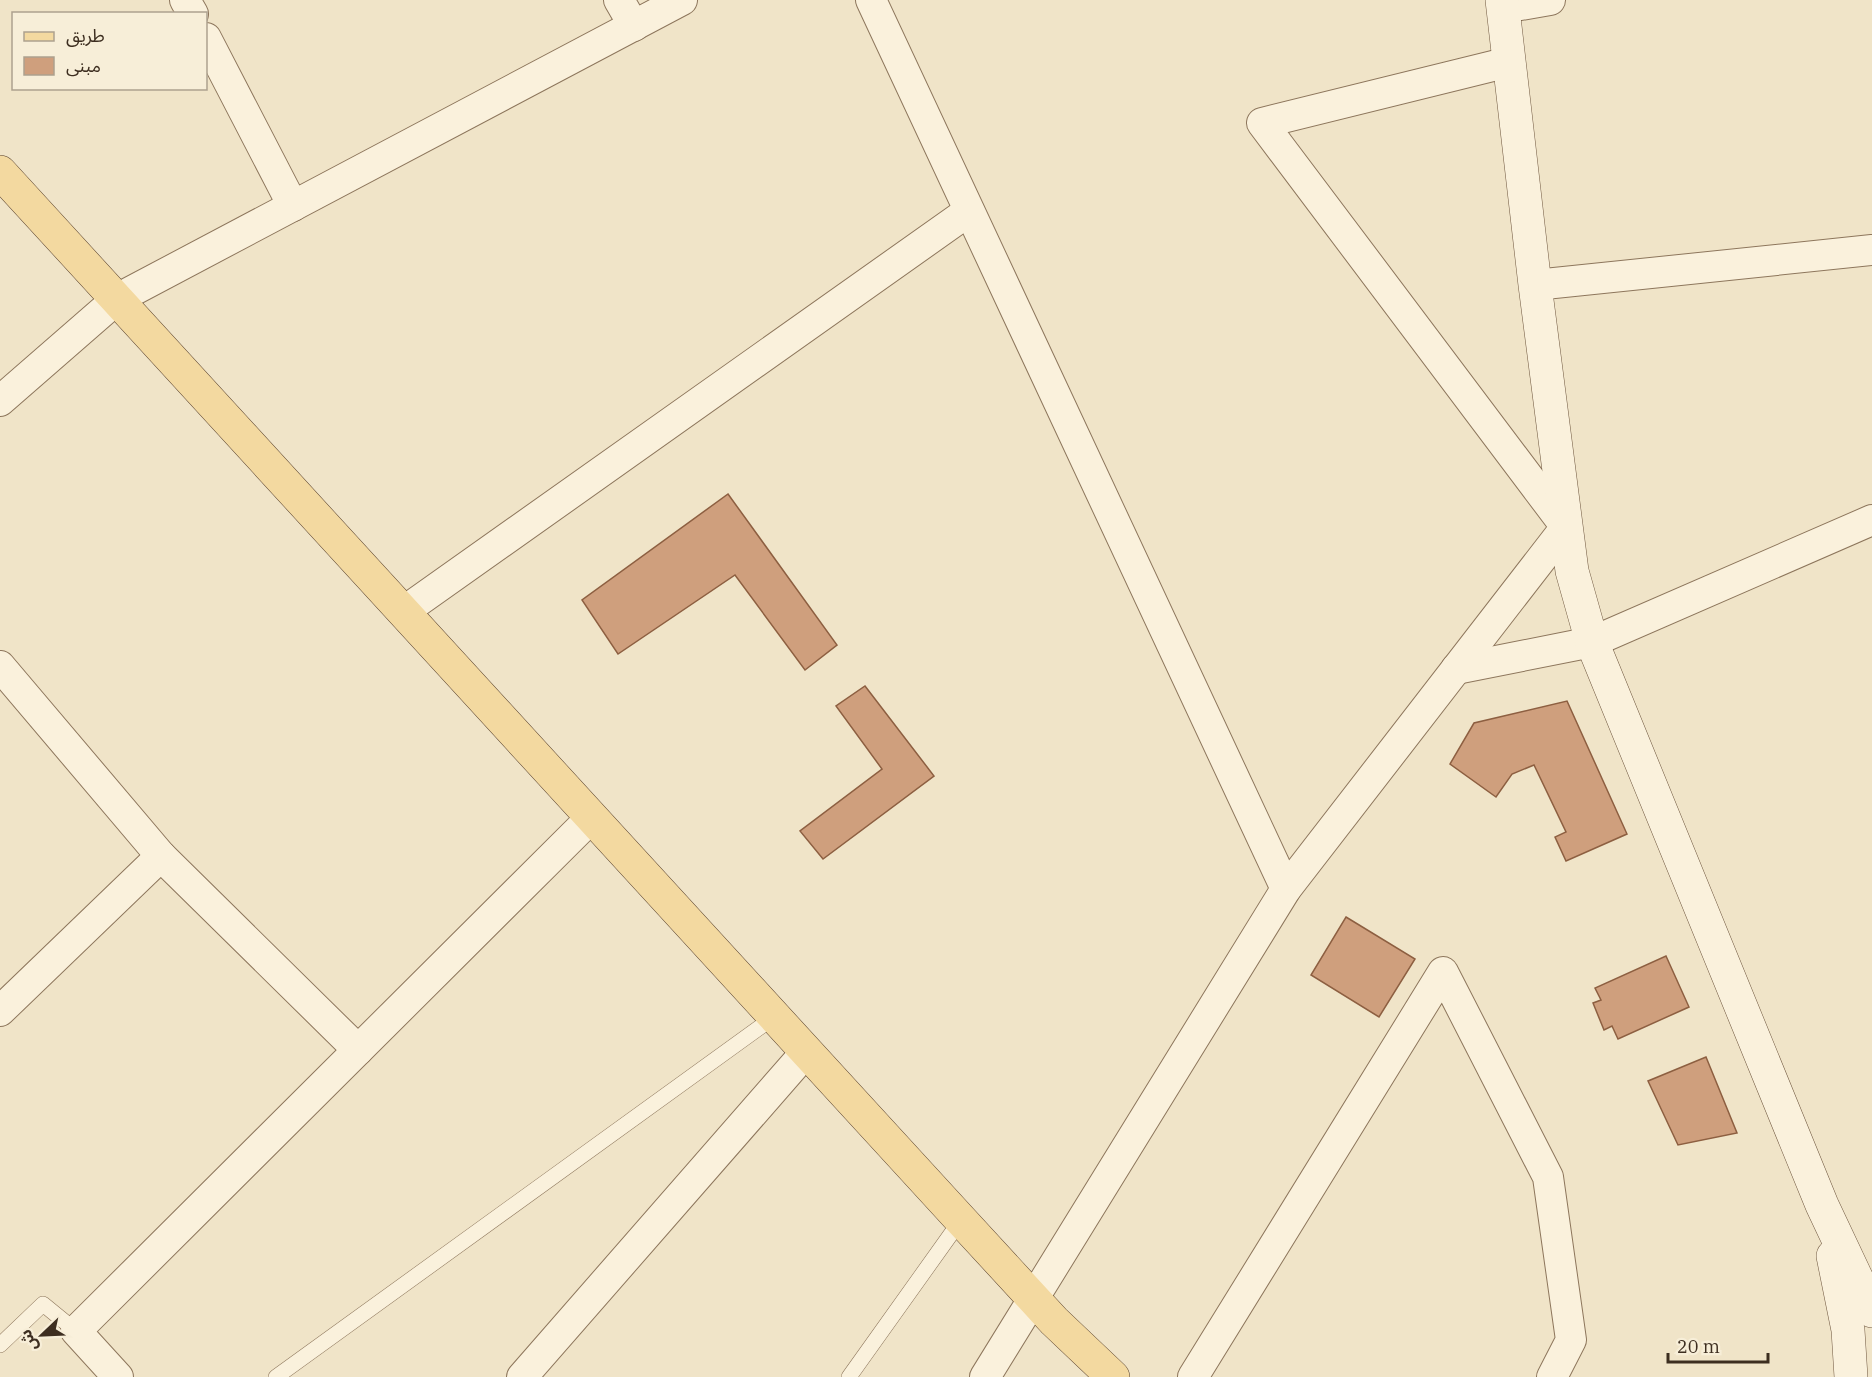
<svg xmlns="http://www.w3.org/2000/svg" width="1872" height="1377" viewBox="0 0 1872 1377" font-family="'IBM Plex Serif','Noto Sans Arabic',serif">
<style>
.building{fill:#cf9f7d;stroke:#8d5f41;stroke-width:1.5}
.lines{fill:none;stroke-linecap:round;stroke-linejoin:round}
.lane-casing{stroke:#8d765c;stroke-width:16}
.street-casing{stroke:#8d765c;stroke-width:32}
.secondary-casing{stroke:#6f573f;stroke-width:34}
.primary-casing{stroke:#5b4430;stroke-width:34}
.lane{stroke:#faf1dc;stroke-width:15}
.street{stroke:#faf1dc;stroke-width:30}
.secondary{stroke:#faf1dc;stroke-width:33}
.primary{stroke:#f3d9a0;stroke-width:33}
</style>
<rect width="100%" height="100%" fill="#f0e4c8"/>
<!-- building -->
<g class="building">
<path d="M728,494L837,645L805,670L735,575L618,654L582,600Z"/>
<path d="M865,686L934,776L823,859L800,831L882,769L836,706Z"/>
<path d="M1567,701L1627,834L1566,861L1555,837L1566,832L1534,765L1512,774L1496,797L1450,764L1474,723Z"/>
<path d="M1346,917L1415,959L1379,1017L1311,975Z"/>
<path d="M1666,956L1689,1007L1618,1039L1612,1026L1604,1030L1593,1003L1601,1000L1595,988Z"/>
<path d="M1706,1057L1737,1133L1678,1145L1648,1081Z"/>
</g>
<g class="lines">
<!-- lane casing -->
<g class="lane-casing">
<g id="lane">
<path d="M0,1345L43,1304L76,1331"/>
<path d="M276,1377L774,1017"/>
<path d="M849,1377L961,1220"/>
</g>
</g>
<!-- street casing -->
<g class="street-casing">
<g id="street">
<path d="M185,0L193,14"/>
<path d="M619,0L634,26"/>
<path d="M871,0L1286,889"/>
<path d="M1503,8L1550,0"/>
<path d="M206,38L293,206"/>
<path d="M1535,285L1872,250"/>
<path d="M0,401L117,299L682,0"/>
<path d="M403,612L969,211"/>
<path d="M0,666L161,856L358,1050"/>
<path d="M1456,669L1592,642L1872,520"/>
<path d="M0,1011L161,856"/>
<path d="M118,1377L76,1331L592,817"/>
<path d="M522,1377L806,1052"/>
<path d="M985,1377L1286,889L1566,527L1262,123L1509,62"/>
<path d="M1193,1377L1443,972L1548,1177L1571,1340L1552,1377"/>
</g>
</g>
<!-- secondary casing -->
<g class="secondary-casing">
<g id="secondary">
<path d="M1502,0L1535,285L1572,571L1592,642L1822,1205L1872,1311"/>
<path d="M1833,1256L1848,1330L1851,1377"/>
</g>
</g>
<!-- primary casing -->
<g class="primary-casing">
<path id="primary" d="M0,172L961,1220L1054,1321L1113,1377"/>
</g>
<!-- lane -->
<use href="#lane" class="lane"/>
<!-- street -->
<use href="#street" class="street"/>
<!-- secondary -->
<use href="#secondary" class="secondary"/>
<!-- primary -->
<use href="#primary" class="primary"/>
</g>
<!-- legend -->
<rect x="12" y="12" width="195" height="78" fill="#f7eed8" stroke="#ada18e" stroke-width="1.5"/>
<rect x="24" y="32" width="30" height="9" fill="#f3d9a0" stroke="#ada18e" stroke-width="1.5"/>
<text x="66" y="42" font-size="18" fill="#3d2e20">طريق</text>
<rect x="24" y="57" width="30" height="18" fill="#cf9f7d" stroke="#ada18e" stroke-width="1.5"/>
<text x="66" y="72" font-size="18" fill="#3d2e20">مبنى</text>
<!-- north arrow -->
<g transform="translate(42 1335) rotate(247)" stroke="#f7eed8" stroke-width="4.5" paint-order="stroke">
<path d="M0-4.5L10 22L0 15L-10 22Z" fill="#3d2e20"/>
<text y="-9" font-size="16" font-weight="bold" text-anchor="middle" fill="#3d2e20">ش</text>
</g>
<!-- scale -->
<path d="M1668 1353v9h100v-9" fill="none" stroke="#3d2e20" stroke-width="3"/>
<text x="1677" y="1353" font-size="18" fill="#3d2e20" stroke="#f7eed8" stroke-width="4.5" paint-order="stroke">20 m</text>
</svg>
